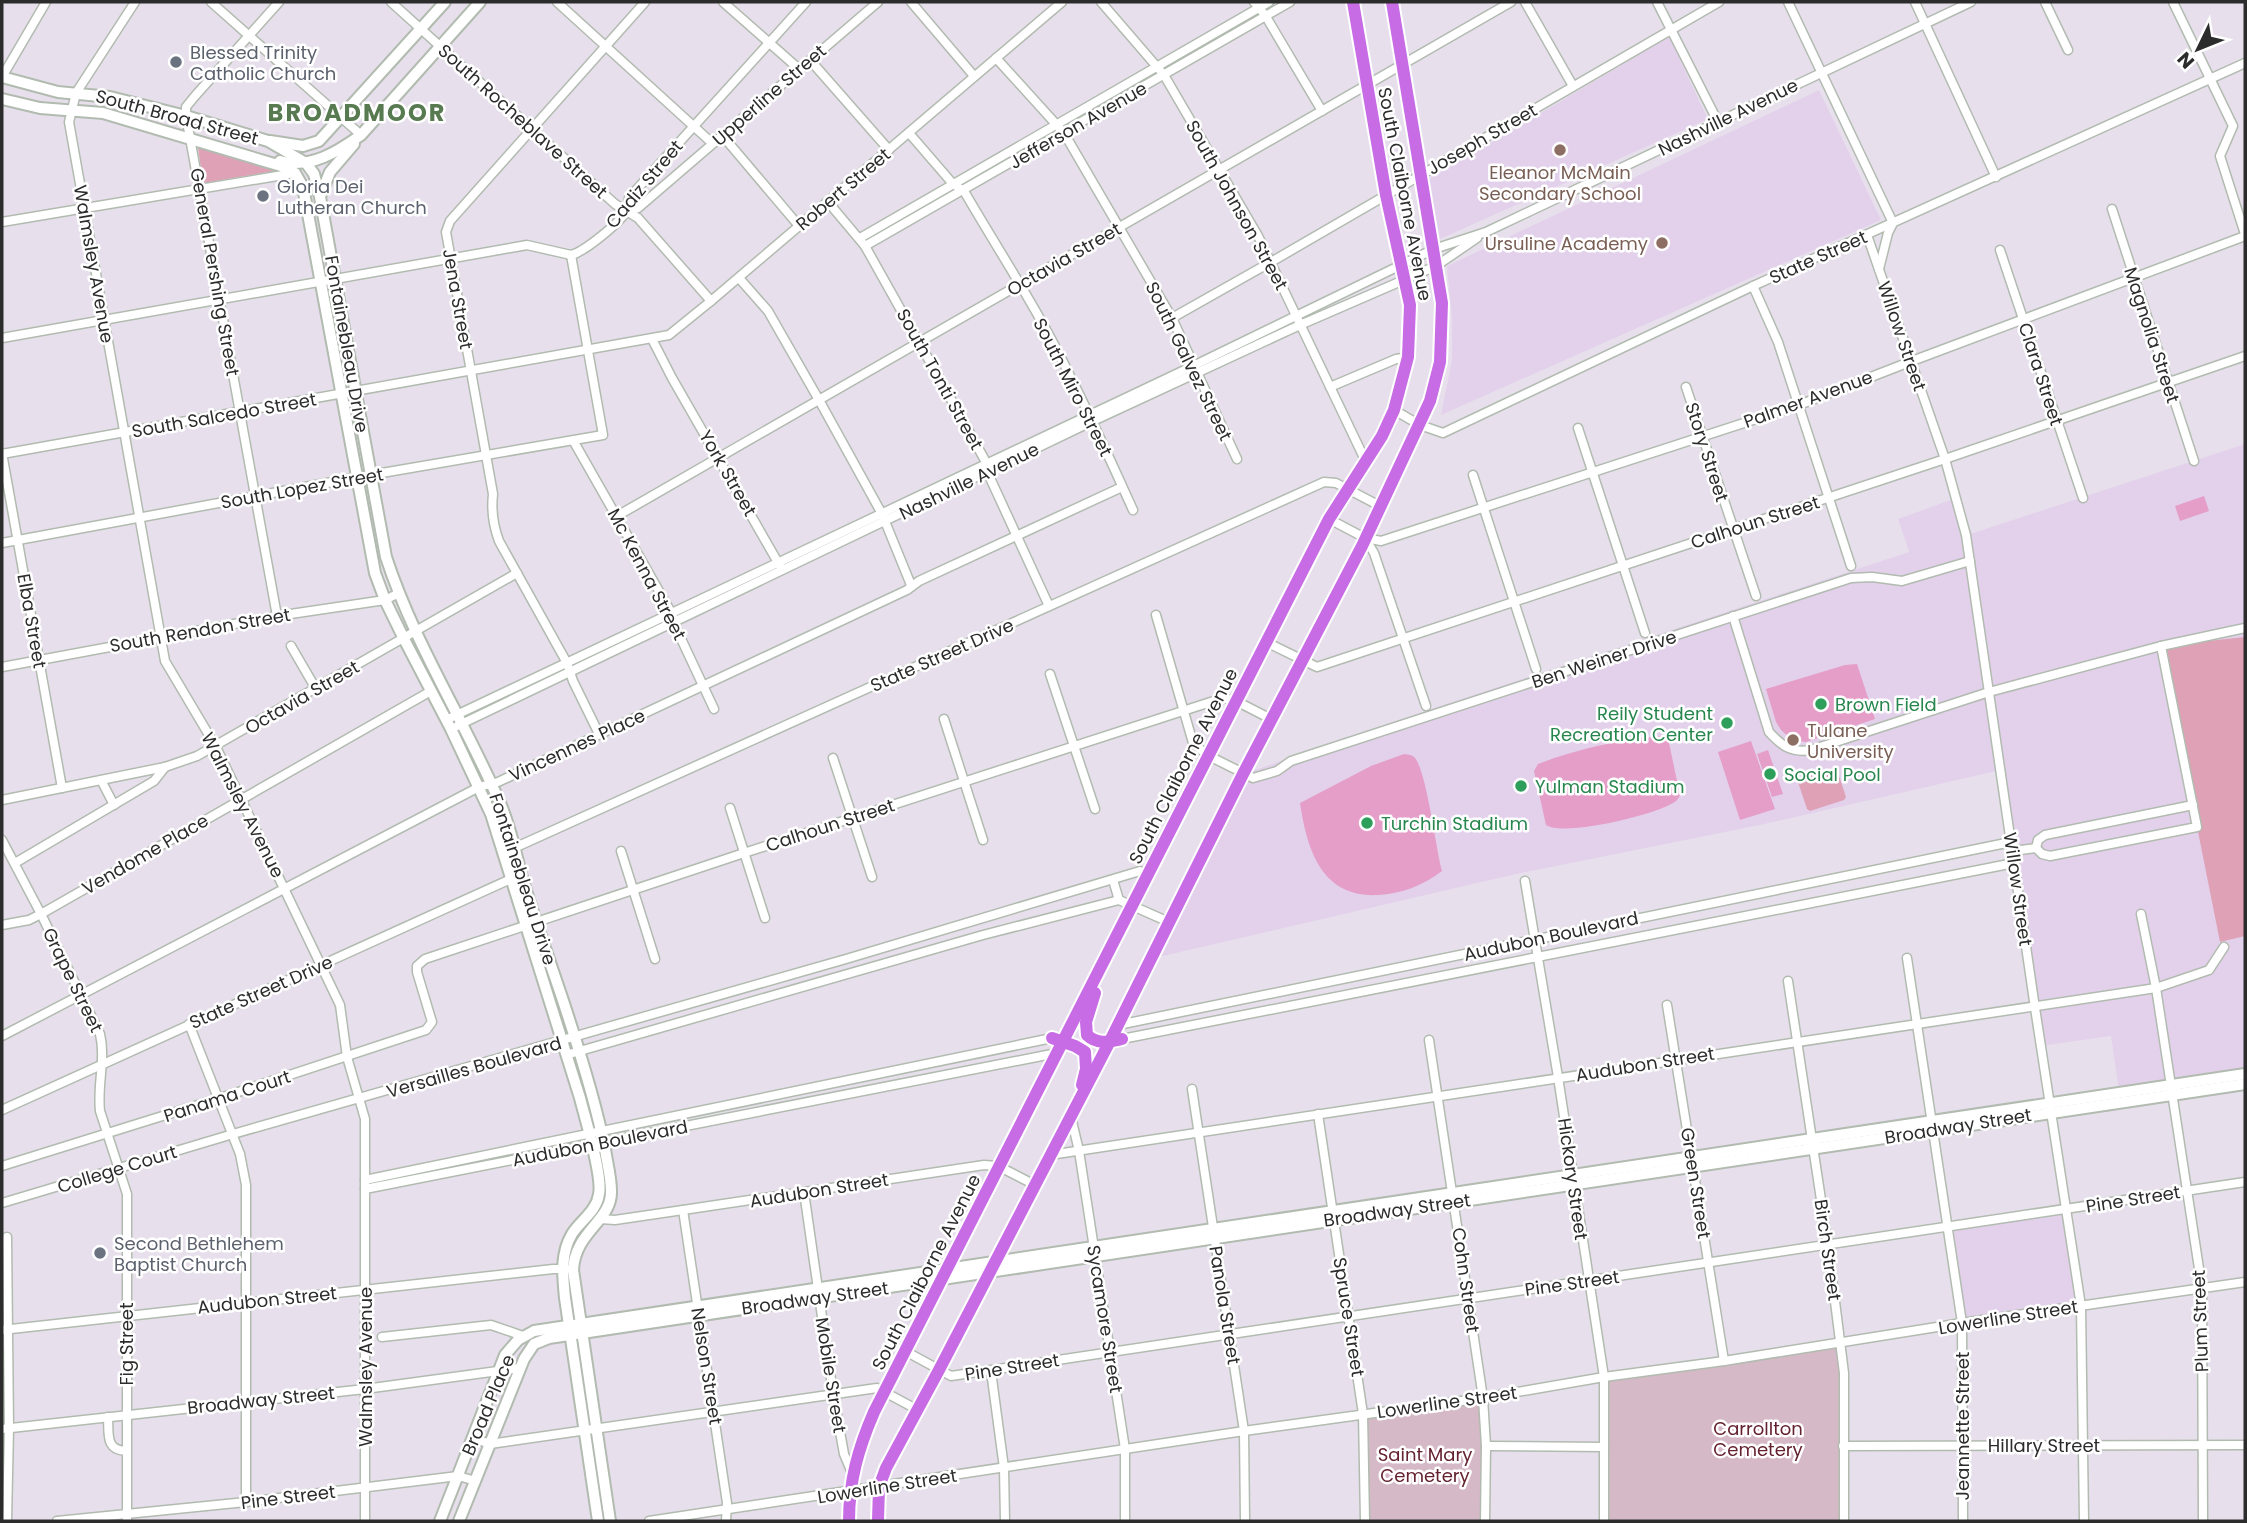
<svg xmlns="http://www.w3.org/2000/svg" width="2247" height="1523" viewBox="0 0 2247 1523" font-family="Poppins,sans-serif">
<style>
.education{fill:#e3d1ec}
.green{fill:#dea1b6}
.cemetery{fill:#d5b9c7}
.pitch{fill:#e49ec7}
.lines{fill:none;stroke-linecap:round;stroke-linejoin:round}
.street-casing{stroke:#b2bbb0;stroke-width:11}
.secondary-casing{stroke:#b2bbb0;stroke-width:14}
.primary-casing{stroke:#fff;stroke-width:16}
.street{stroke:#fff;stroke-width:8}
.secondary{stroke:#fff;stroke-width:10}
.primary{stroke:#c86ce5;stroke-width:12}
.worship-dot{fill:#6b7280;stroke:#fff;stroke-width:2.5}
.education-dot{fill:#8d6e63;stroke:#fff;stroke-width:2.5}
.leisure-dot{fill:#2e9e5b;stroke:#fff;stroke-width:2.5}
.labels{text-anchor:middle;dominant-baseline:central;stroke-width:5;stroke-linejoin:round;paint-order:stroke}
.worship-label{font-size:18px;fill:#5b616d;stroke:#fff;text-anchor:start}
.street-label{font-size:18px;fill:#2c2c2c;stroke:#fff}
.education-label{font-size:18px;fill:#785e54;stroke:#fff}
.leisure-label{font-size:18px;fill:#27864d;stroke:#fff;text-anchor:start}
.park-label{font-size:18px;fill:#64212f;stroke:#fff}
.district-label{font-size:24px;font-weight:bold;letter-spacing:2px;fill:#587a50;stroke:#fff}
</style>
<rect width="100%" height="100%" fill="#e7e0ec"/>
<!-- education -->
<g class="education">
<path d="M1669,37L1708,119L1440,239L1428,180Z"/>
<path d="M1819,90L1881,220L1441,415L1452,360V318L1447,266Z"/>
<path d="M2245,444V1074L2119,1092L2111,1036L2041,1046L2001,770L1760,825L1516,874L1150,959L1243,774L1428,710L1909,552L1898,519L1956,498L1967,535Z"/>
<path d="M2066,1210L2081,1306L1962,1323L1946,1227Z"/>
</g>
<!-- green -->
<g class="green">
<path d="M198,148L275,171L203,183Z"/>
<path d="M2245,637V936L2220,942L2161,646Z"/>
<path d="M1836,767L1846,797L1844,800L1810,811L1807,809L1798,782L1800,779Z"/>
</g>
<!-- cemetery -->
<g class="cemetery">
<path d="M1841,1343L1843,1521H1604V1377Z"/>
<path d="M1483,1398L1484,1521H1365L1363,1414Z"/>
</g>
<!-- pitch -->
<g class="pitch">
<path d="M2204,496L2209,511L2180,521L2175,506Z"/>
<path d="M1857,664L1875,719L1806,742L1792,740L1781,730L1776,722L1766,689L1845,665Z"/>
<path d="M1663,736L1668,738L1680,795C1678,799 1677,801 1673,803C1654,815 1564,837 1546,825L1534,771L1538,764C1580,748 1618,740 1663,736Z"/>
<path d="M1751,741L1775,809L1740,820L1718,752Z"/>
<path d="M1768,750L1783,794L1772,797L1757,754Z"/>
<path d="M1404,754C1408,755 1410,754 1414,757C1426,767 1436,850 1442,871C1424,885 1401,894 1378,895C1321,898 1307,849 1300,803L1371,766Z"/>
</g>
<g class="lines">
<!-- street casing -->
<g class="street-casing">
<g id="street">
<path d="M135,2L76,93L69,122L165,661L216,747L340,1005L347,1057L365,1119V1521"/>
<path d="M211,2L361,135"/>
<path d="M391,2L615,204L638,218L711,301"/>
<path d="M557,2L712,143"/>
<path d="M723,2L799,69"/>
<path d="M911,2L974,76"/>
<path d="M1101,2L1164,75L1258,236L1366,462"/>
<path d="M1254,2L1265,15L1322,111"/>
<path d="M1525,2L1573,86"/>
<path d="M1657,2L1718,122"/>
<path d="M1788,2L1893,223L1888,233L1879,269"/>
<path d="M1915,2L1996,177"/>
<path d="M2045,2L2068,50"/>
<path d="M2173,2L2233,126L2220,156L2245,234"/>
<path d="M996,58L1064,133L1172,318L1237,459"/>
<path d="M810,60L889,150"/>
<path d="M2,77L46,2"/>
<path d="M909,133L953,184L964,191C1000,253 1040,313 1071,378C1093,421 1113,466 1133,510"/>
<path d="M722,135L799,226"/>
<path d="M828,202L865,246L971,435L987,464L991,480L1049,606"/>
<path d="M2112,209L2194,461"/>
<path d="M626,211L638,208L878,2"/>
<path d="M2,222L295,173"/>
<path d="M1867,235L1945,459L1966,535L2035,1008L2081,1306L2084,1521"/>
<path d="M860,238L1269,2"/>
<path d="M865,246L1290,2"/>
<path d="M2000,250L2083,498"/>
<path d="M739,278L768,311L819,400L882,514L911,585"/>
<path d="M1753,286L1778,342L1851,566"/>
<path d="M1172,318L1271,262L1719,2"/>
<path d="M2,338L527,245L571,255C584,252 621,222 627,210C628,206 628,202 629,198L806,2"/>
<path d="M652,339L672,378L780,566"/>
<path d="M1330,387L1396,359L1408,357"/>
<path d="M1686,387L1756,596"/>
<path d="M1394,410L1420,425L1443,433L1753,286L2245,63"/>
<path d="M1578,428L1645,633"/>
<path d="M574,442L672,614L677,630L714,709"/>
<path d="M2,453L62,788"/>
<path d="M2,454L669,335L711,301L1062,2"/>
<path d="M1473,475L1536,669"/>
<path d="M617,516L1511,2"/>
<path d="M1329,519L1365,538L1381,541L1799,405L1912,361L2245,236"/>
<path d="M1365,538L1374,553L1426,706"/>
<path d="M2,543L370,475L603,435L571,255"/>
<path d="M1156,615L1193,743L1207,755L1253,778L1277,771L1291,761L1851,578L1872,577L1902,581L1970,561"/>
<path d="M277,616L186,116V107L195,96L279,2"/>
<path d="M1733,616L1769,732C1782,746 1791,753 1811,750L1989,692L2161,646L2245,628"/>
<path d="M1266,642L1317,667L1945,459L2245,356"/>
<path d="M291,646L316,689"/>
<path d="M2,667L277,616L385,600L399,593"/>
<path d="M1050,674L1095,809"/>
<path d="M944,719L983,840"/>
<path d="M446,720L1193,366L1401,265L1434,249L1486,232L1971,2"/>
<path d="M457,726L1091,422L1300,325L1436,266L1477,238"/>
<path d="M599,734L573,681L567,663L499,541C493,525 491,512 493,494L446,232L450,221L645,2"/>
<path d="M833,758L872,877"/>
<path d="M101,780L114,805"/>
<path d="M2,800L165,767L197,756L517,573"/>
<path d="M730,808L765,918"/>
<path d="M2,840L41,914L100,1034C106,1059 97,1085 100,1111L127,1194V1521"/>
<path d="M2036,848L2042,854L2050,856L2197,827L2161,646"/>
<path d="M2036,848L2038,840L2045,835L2193,805"/>
<path d="M621,851L655,959"/>
<path d="M2013,851L2036,848"/>
<path d="M503,853L1324,482L1336,483L1380,506"/>
<path d="M15,863L154,781L165,767"/>
<path d="M1113,880L1119,900"/>
<path d="M1525,881L1558,1077L1604,1377V1521"/>
<path d="M2141,914L2156,988L2202,1288L2203,1521"/>
<path d="M2,925L29,920L41,914L431,691"/>
<path d="M1907,958L1962,1323L1963,1521"/>
<path d="M1788,981L1828,1246L1844,1373V1521"/>
<path d="M1667,1005L1724,1361"/>
<path d="M189,1024L240,1154L246,1185V1502"/>
<path d="M1118,1025L2011,842"/>
<path d="M2,1036L479,787L498,782L907,590L919,581L1122,487"/>
<path d="M1122,1039L2014,863"/>
<path d="M1429,1040L1483,1398L1486,1446L1485,1521"/>
<path d="M566,1055L983,935L1119,900L1169,922"/>
<path d="M1192,1089L1244,1431L1245,1521"/>
<path d="M2,1110L515,877"/>
<path d="M1318,1114L1363,1414L1365,1521"/>
<path d="M1071,1117L1079,1151L1125,1449V1521"/>
<path d="M1050,1155L2156,988L2209,970L2224,947"/>
<path d="M2,1166L217,1099L426,1030L432,1022L417,972V966L425,959L744,853L1223,698L1236,701L1271,719"/>
<path d="M365,1180L1052,1038"/>
<path d="M365,1189L1057,1053"/>
<path d="M804,1192L833,1393L844,1454L852,1473"/>
<path d="M2,1203L233,1134L846,959L1140,871L1147,875"/>
<path d="M683,1210L727,1503L726,1521"/>
<path d="M600,1219L615,1220L683,1210L984,1165L998,1166L1035,1185"/>
<path d="M7,1237L9,1428L7,1521"/>
<path d="M2,1330L553,1269H566"/>
<path d="M382,1337L491,1325L523,1336"/>
<path d="M905,1351L951,1376L2245,1182"/>
<path d="M991,1371L1004,1468L1005,1521"/>
<path d="M108,1417C109,1434 105,1450 126,1451"/>
<path d="M2,1429L365,1389L520,1368"/>
<path d="M473,1438L490,1444L877,1388L918,1410"/>
<path d="M1486,1446L1604,1447"/>
<path d="M1843,1446L2245,1445"/>
<path d="M57,1521L246,1502L458,1476L476,1481"/>
<path d="M649,1521L1244,1431L1483,1398L1604,1377L1724,1361L1962,1323L2245,1282"/>
</g>
</g>
<!-- secondary casing -->
<g class="secondary-casing">
<g id="secondary">
<path d="M2,77L58,92L110,97L186,116L268,141L306,163L314,174L320,197L386,557C414,643 464,720 500,803C510,826 515,850 521,874C535,922 553,969 568,1016C582,1059 596,1104 605,1149C607,1163 611,1177 611,1191C612,1221 575,1231 573,1270L610,1521"/>
<path d="M2,99L40,108L103,113L281,166L295,173L303,187L375,573L385,600L404,639L451,729L491,814L580,1098C585,1118 603,1176 599,1194C597,1211 580,1221 572,1234C560,1254 563,1277 565,1298L598,1521"/>
<path d="M270,141L303,146L319,141L445,2"/>
<path d="M280,161C311,169 337,152 361,135L480,2"/>
<path d="M321,194L330,172L354,144"/>
<path d="M440,1521L505,1355L518,1340L534,1331L2245,1074"/>
<path d="M459,1521L524,1359L534,1344L549,1338L2245,1084"/>
</g>
</g>
<!-- primary casing -->
<g class="primary-casing">
<g id="primary">
<path d="M1095,993L1086,1022L1087,1035C1098,1045 1108,1042 1122,1039"/>
<path d="M1052,1038L1075,1046L1085,1052L1086,1069L1082,1085"/>
<path d="M849,1521C849,1481 858,1449 874,1412L1329,519L1382,436L1394,410L1408,357L1410,305L1386,195L1353,2"/>
<path d="M878,1521L879,1487L886,1468L939,1370L1110,1041L1243,774L1362,546L1430,401L1440,362L1442,303L1392,2"/>
</g>
</g>
<!-- street -->
<use href="#street" class="street"/>
<!-- secondary -->
<use href="#secondary" class="secondary"/>
<!-- primary -->
<use href="#primary" class="primary"/>
</g>
<!-- markers -->
<g class="worship-dot">
<circle cx="176" cy="62" r="7"/>
<circle cx="263" cy="196" r="7"/>
<circle cx="100" cy="1253" r="7"/>
</g>
<g class="education-dot">
<circle cx="1560" cy="150" r="7"/>
<circle cx="1662" cy="243" r="7"/>
<circle cx="1793" cy="740" r="7"/>
</g>
<g class="leisure-dot">
<circle cx="1821" cy="704" r="7"/>
<circle cx="1727" cy="723" r="7"/>
<circle cx="1770" cy="774" r="7"/>
<circle cx="1521" cy="786" r="7"/>
<circle cx="1367" cy="823" r="7"/>
</g>
<g class="labels">
<!-- worship labels -->
<g class="worship-label">
<text x="190" y="52">Blessed Trinity<tspan x="190" dy="21">Catholic Church</tspan></text>
<text x="277" y="186">Gloria Dei<tspan x="277" dy="21">Lutheran Church</tspan></text>
<text x="114" y="1243">Second Bethlehem<tspan x="114" dy="21">Baptist Church</tspan></text>
</g>
<!-- street labels -->
<g class="street-label">
<text transform="translate(769 95) rotate(-41)">Upperline Street</text>
<text transform="translate(177 117) rotate(15)">South Broad Street</text>
<text transform="translate(1728 117) rotate(-26)">Nashville Avenue</text>
<text transform="translate(523 121) rotate(42)">South Rocheblave Street</text>
<text transform="translate(1078 125) rotate(-30)">Jefferson Avenue</text>
<text transform="translate(1482 139) rotate(-30)">Joseph Street</text>
<text transform="translate(644 184) rotate(-50)">Cadiz Street</text>
<text transform="translate(843 189) rotate(-40)">Robert Street</text>
<text transform="translate(1405 194) rotate(79)">South Claiborne Avenue</text>
<text transform="translate(1237 205) rotate(61)">South Johnson Street</text>
<text transform="translate(1818 257) rotate(-24)">State Street</text>
<text transform="translate(1064 259) rotate(-30)">Octavia Street</text>
<text transform="translate(94 264) rotate(80)">Walmsley Avenue</text>
<text transform="translate(215 272) rotate(80)">General Pershing Street</text>
<text transform="translate(458 299) rotate(80)">Jena Street</text>
<text transform="translate(2152 335) rotate(72)">Magnolia Street</text>
<text transform="translate(1902 336) rotate(71)">Willow Street</text>
<text transform="translate(347 344) rotate(80)">Fontainebleau Drive</text>
<text transform="translate(1189 361) rotate(64)">South Galvez Street</text>
<text transform="translate(2041 374) rotate(72)">Clara Street</text>
<text transform="translate(940 379) rotate(61)">South Tonti Street</text>
<text transform="translate(1073 387) rotate(63)">South Miro Street</text>
<text transform="translate(1808 399) rotate(-20)">Palmer Avenue</text>
<text transform="translate(224 415) rotate(-10)">South Salcedo Street</text>
<text transform="translate(1707 452) rotate(72)">Story Street</text>
<text transform="translate(728 473) rotate(60)">York Street</text>
<text transform="translate(969 481) rotate(-26)">Nashville Avenue</text>
<text transform="translate(302 488) rotate(-10)">South Lopez Street</text>
<text transform="translate(1755 522) rotate(-18)">Calhoun Street</text>
<text transform="translate(647 574) rotate(62)">Mc Kenna Street</text>
<text transform="translate(32 621) rotate(80)">Elba Street</text>
<text transform="translate(200 630) rotate(-10)">South Rendon Street</text>
<text transform="translate(942 655) rotate(-24)">State Street Drive</text>
<text transform="translate(1604 659) rotate(-18)">Ben Weiner Drive</text>
<text transform="translate(302 697) rotate(-30)">Octavia Street</text>
<text transform="translate(577 745) rotate(-25)">Vincennes Place</text>
<text transform="translate(1183 766) rotate(-63)">South Claiborne Avenue</text>
<text transform="translate(243 805) rotate(63)">Walmsley Avenue</text>
<text transform="translate(830 825) rotate(-18)">Calhoun Street</text>
<text transform="translate(145 854) rotate(-30)">Vendome Place</text>
<text transform="translate(523 879) rotate(72)">Fontainebleau Drive</text>
<text transform="translate(2018 889) rotate(82)">Willow Street</text>
<text transform="translate(1551 936) rotate(-12)">Audubon Boulevard</text>
<text transform="translate(73 980) rotate(64)">Grape Street</text>
<text transform="translate(261 992) rotate(-24)">State Street Drive</text>
<text transform="translate(1645 1064) rotate(-9)">Audubon Street</text>
<text transform="translate(474 1067) rotate(-16)">Versailles Boulevard</text>
<text transform="translate(227 1096) rotate(-18)">Panama Court</text>
<text transform="translate(1958 1126) rotate(-9)">Broadway Street</text>
<text transform="translate(600 1143) rotate(-11)">Audubon Boulevard</text>
<text transform="translate(117 1169) rotate(-17)">College Court</text>
<text transform="translate(1573 1179) rotate(82)">Hickory Street</text>
<text transform="translate(1696 1183) rotate(81)">Green Street</text>
<text transform="translate(819 1190) rotate(-9)">Audubon Street</text>
<text transform="translate(2133 1199) rotate(-9)">Pine Street</text>
<text transform="translate(1397 1210) rotate(-8)">Broadway Street</text>
<text transform="translate(1828 1250) rotate(82)">Birch Street</text>
<text transform="translate(926 1272) rotate(-63)">South Claiborne Avenue</text>
<text transform="translate(1466 1280) rotate(82)">Cohn Street</text>
<text transform="translate(1572 1283) rotate(-8)">Pine Street</text>
<text transform="translate(815 1298) rotate(-8)">Broadway Street</text>
<text transform="translate(267 1300) rotate(-6)">Audubon Street</text>
<text transform="translate(1225 1305) rotate(81)">Panola Street</text>
<text transform="translate(1349 1317) rotate(81)">Spruce Street</text>
<text transform="translate(2008 1317) rotate(-9)">Lowerline Street</text>
<text transform="translate(1105 1319) rotate(81)">Sycamore Street</text>
<text transform="translate(2200 1321) rotate(-92)">Plum Street</text>
<text transform="translate(126 1344) rotate(-90)">Fig Street</text>
<text transform="translate(707 1366) rotate(81)">Nelson Street</text>
<text transform="translate(365 1367) rotate(-90)">Walmsley Avenue</text>
<text transform="translate(1012 1367) rotate(-9)">Pine Street</text>
<text transform="translate(831 1375) rotate(81)">Mobile Street</text>
<text transform="translate(261 1400) rotate(-6)">Broadway Street</text>
<text transform="translate(1447 1402) rotate(-8)">Lowerline Street</text>
<text transform="translate(488 1405) rotate(-67)">Broad Place</text>
<text transform="translate(1962 1426) rotate(-90)">Jeannette Street</text>
<text x="2044" y="1445">Hillary Street</text>
<text transform="translate(887 1486) rotate(-9)">Lowerline Street</text>
<text transform="translate(288 1497) rotate(-7)">Pine Street</text>
</g>
<!-- education labels -->
<g class="education-label">
<text x="1560" y="172">Eleanor McMain<tspan x="1560" dy="21">Secondary School</tspan></text>
<text x="1648" y="243" text-anchor="end">Ursuline Academy</text>
<text x="1807" y="730" text-anchor="start">Tulane<tspan x="1807" dy="21">University</tspan></text>
</g>
<!-- leisure labels -->
<g class="leisure-label">
<text x="1835" y="704">Brown Field</text>
<text x="1713" y="713" text-anchor="end">Reily Student<tspan x="1713" dy="21">Recreation Center</tspan></text>
<text x="1784" y="774">Social Pool</text>
<text x="1535" y="786">Yulman Stadium</text>
<text x="1381" y="823">Turchin Stadium</text>
</g>
<!-- park labels -->
<g class="park-label">
<text x="1758" y="1428">Carrollton<tspan x="1758" dy="21">Cemetery</tspan></text>
<text x="1425" y="1454">Saint Mary<tspan x="1425" dy="21">Cemetery</tspan></text>
</g>
<!-- district labels -->
<g class="district-label">
<text x="357" y="112">BROADMOOR</text>
</g>
</g>
<!-- border -->
<rect width="2247" height="1523" fill="none" stroke="#2c2c2c" stroke-width="7"/>
<!-- north arrow -->
<g transform="translate(2198 49) rotate(227)" stroke="#ffffff" stroke-width="5" paint-order="stroke">
<path d="M0-5L12 26L0 18L-12 26Z" fill="#2c2c2c"/>
<text y="-10" font-size="19" font-weight="bold" text-anchor="middle" fill="#2c2c2c">N</text>
</g>
</svg>
